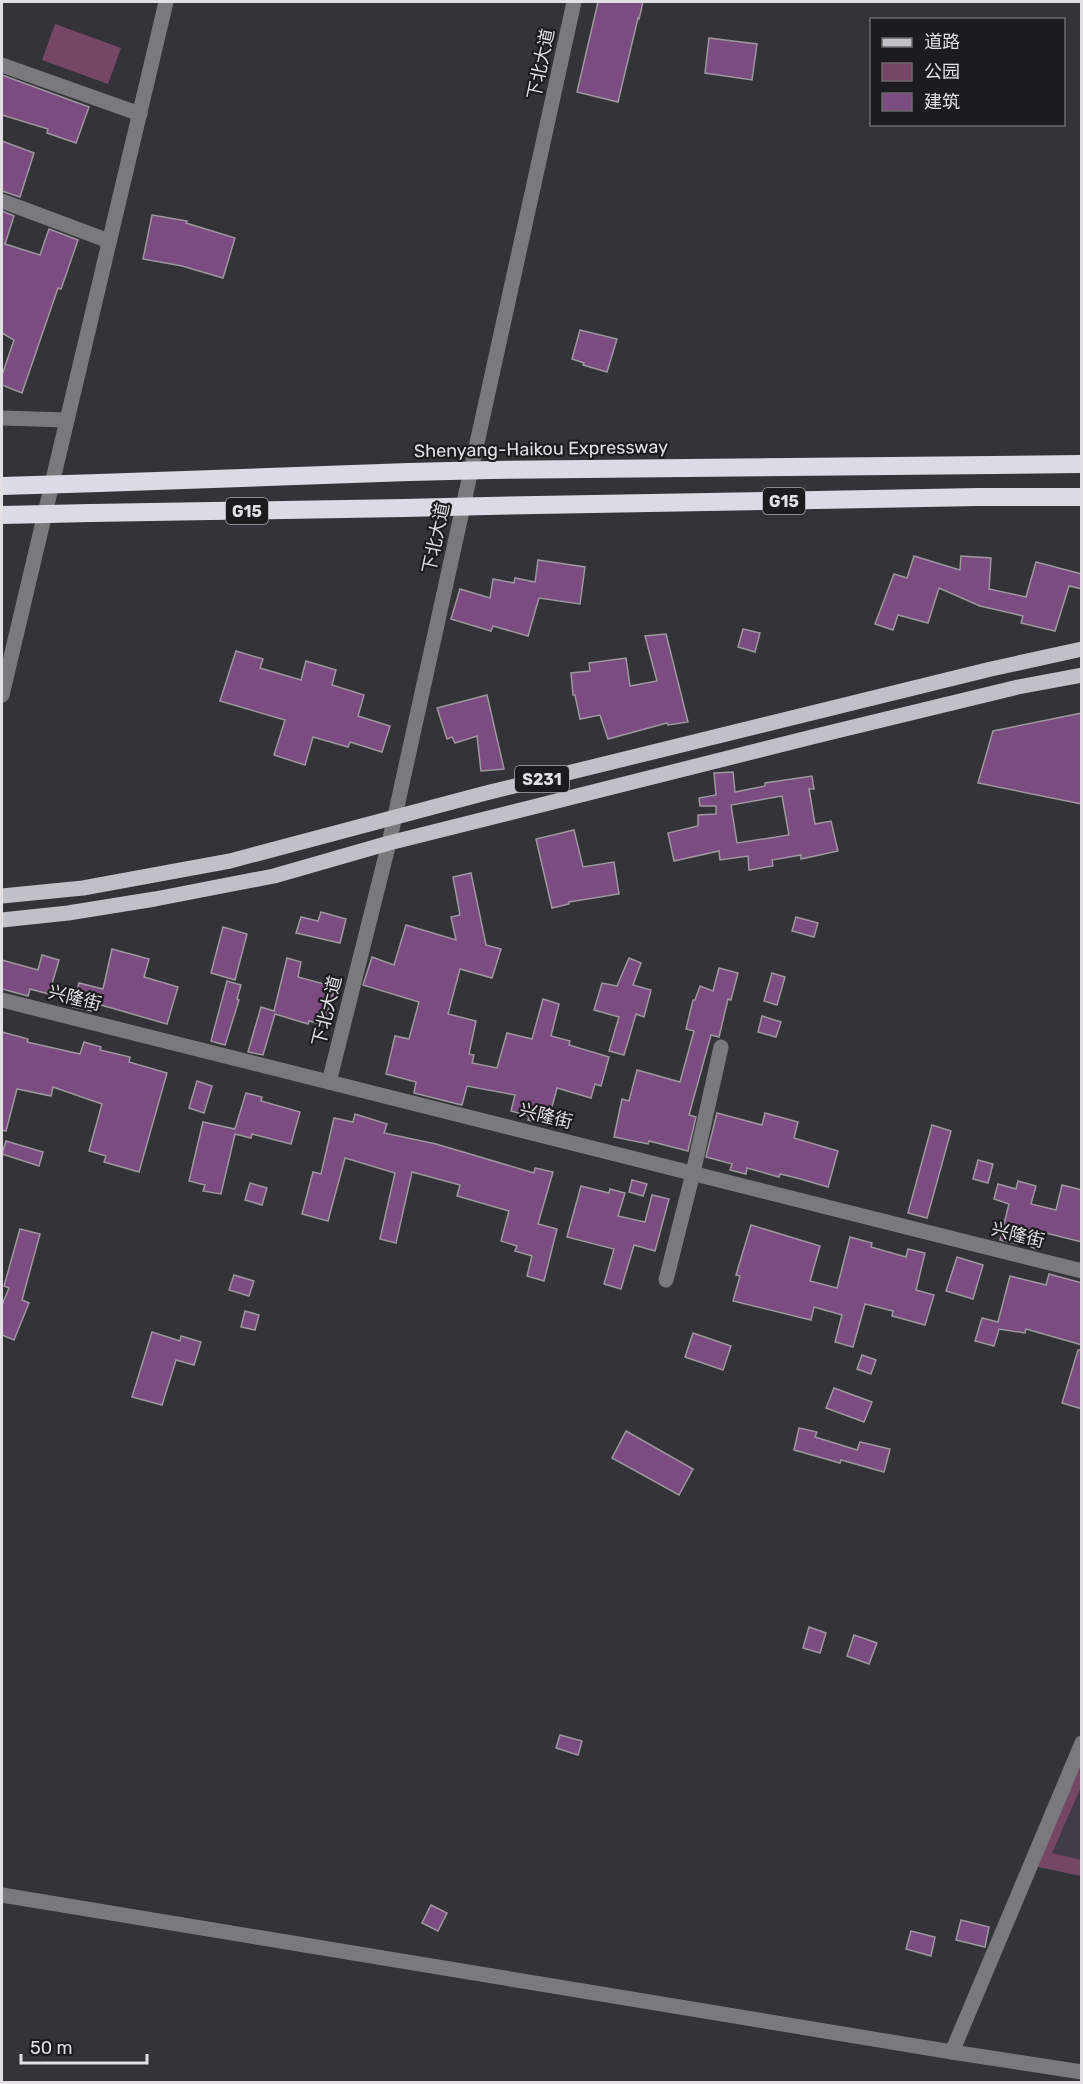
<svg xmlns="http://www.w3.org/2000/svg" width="1083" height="2084" viewBox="0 0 1083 2084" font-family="Rubik,'Noto Sans SC',sans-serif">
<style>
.built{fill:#413c48}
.green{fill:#764764}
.building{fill:#7a4c7f;stroke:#9d979e;stroke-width:1.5;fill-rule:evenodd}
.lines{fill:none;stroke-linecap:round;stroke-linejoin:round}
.minor{stroke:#7a7a7e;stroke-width:15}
.major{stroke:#bfc0c8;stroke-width:15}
.highway{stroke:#dbdbe5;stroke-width:18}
.highway-bridge{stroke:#dbdbe5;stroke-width:18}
.labels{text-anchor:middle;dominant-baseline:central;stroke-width:4.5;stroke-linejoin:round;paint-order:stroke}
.shield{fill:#1c1b1e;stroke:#a7a5a9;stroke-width:1.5}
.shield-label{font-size:16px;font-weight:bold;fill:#e2e0e4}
.street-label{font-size:18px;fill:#e2e0e4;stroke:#1c1b1e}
</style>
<rect width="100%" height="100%" fill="#35333a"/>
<!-- built -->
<path class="built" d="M1081,1751V1876L1029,1865Z"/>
<!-- green -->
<g class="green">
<path d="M55,24L121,48L108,84L42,60Z"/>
<path d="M1081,1751V1787L1052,1853L1081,1860V1876L1029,1865Z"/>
</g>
<!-- building -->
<g class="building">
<path d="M598,2H643L639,19L638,18L618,102L577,92Z"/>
<path d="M709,38L757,44L752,80L705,73Z"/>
<path d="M2,75L89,107L76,143L47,133L48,129L2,115Z"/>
<path d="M2,141L34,153L20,197L2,191Z"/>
<path d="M2,211L14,216L5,244L40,255L49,229L78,240L61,289L58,288L22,393L2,385V375L14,340L2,333Z"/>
<path d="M152,215L187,221L186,223L235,238L223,278L182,266L143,259Z"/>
<path d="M580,330L617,339L607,372L583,365L584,363L572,359Z"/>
<path d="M914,556L960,570L961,556L991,558L989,589L1026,597L1036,562L1082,574V589L1069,586L1055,631L1021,623L1023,616L980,606L939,588L928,623L898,615L893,630L875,624L894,574L907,578Z"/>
<path d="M538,560L585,567L580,604L539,598L528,636L493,626L491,631L451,619L460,589L490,598L493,579L514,583L515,578L535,582Z"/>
<path d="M743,629L760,633L755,652L738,647Z"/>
<path d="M666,634L688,722L668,725L667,723L608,739L600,715L580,719L575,695H573L571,673L590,671L589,663L626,658L630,686L657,681L645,636Z"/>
<path d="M236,651L263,659L260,668L301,680L306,661L336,670L332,685L364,695L358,716L390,726L382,752L350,742L348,747L313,737L305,765L274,755L285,720L220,701Z"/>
<path d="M487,695L504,769L481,771L477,736L455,743L452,737L447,739L437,708Z"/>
<path d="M1082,713V804L978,783L993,731Z"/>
<path d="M733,772L735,792L765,786V783L812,776L814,789H809L815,824L831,821L838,851L801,859V855L772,860L773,866L749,870L748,856L720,860L719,851L674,861L668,833L698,826V815L716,814V806H700L699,798L716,795L714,773ZM782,796L789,835L737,843L731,805Z"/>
<path d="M574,830L583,867L614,862L619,894L569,902V904L552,908L536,839Z"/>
<path d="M471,873L486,945L501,949L492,978L460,969L448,1014L476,1021L469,1054L474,1055L472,1063L497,1068L507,1033L532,1039L543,999L559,1004L551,1036L570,1041L569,1045L609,1057L601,1086L595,1084L591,1098L557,1088L547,1125L528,1120L529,1116L511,1111L515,1095L467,1086L462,1105L414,1093L416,1082L386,1074L395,1036L409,1039L419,1002L363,985L372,957L394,965L406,925L456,940L451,917L460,915L453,877Z"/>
<path d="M321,912L346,919L340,943L296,933L301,917L318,921Z"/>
<path d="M796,917L818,923L814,937L792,931Z"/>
<path d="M223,927L247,934L235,980L211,973Z"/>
<path d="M112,949L149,959L144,977L178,987L167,1024L94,1003L92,1011L73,1007L79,983L103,989Z"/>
<path d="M42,955L59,960L49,994L30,989L28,996L2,989V960L38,970Z"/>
<path d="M287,958L301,962L298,977L335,987L324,1025L309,1021L308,1024L275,1014L263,1055L248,1052L261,1007L274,1011Z"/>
<path d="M629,958L641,963L633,985L651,990L644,1017L636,1014L624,1055L609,1051L619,1017L594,1010L602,983L617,986Z"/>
<path d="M719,968L738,973L731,1000L728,999L719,1037L711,1035L689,1115L696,1117L688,1151L649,1141L648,1144L614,1137L622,1099L629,1101L637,1070L680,1082L694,1031L686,1029L693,1000H695L700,986L713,991Z"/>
<path d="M772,973L785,977L777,1005L764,1001Z"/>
<path d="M227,981L241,985L237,999L239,1000L225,1045L211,1041Z"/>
<path d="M762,1016L781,1022L776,1037L758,1032Z"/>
<path d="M2,1032L28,1039L27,1042L80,1054L84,1042L101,1047L100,1050L130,1057L129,1062L167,1073L139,1172L104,1162L106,1156L89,1151L102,1104L53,1087L51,1096L17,1089L6,1131L2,1130Z"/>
<path d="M197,1081L212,1086L204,1113L189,1108Z"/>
<path d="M246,1093L262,1097L261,1101L300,1112L291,1144L252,1134L251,1138L235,1134L221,1194L203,1191L205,1185L189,1181L203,1122L235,1129Z"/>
<path d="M717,1113L762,1125L765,1113L798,1122L794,1138L838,1151L828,1187L797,1178L780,1174L779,1177L747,1168L746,1174L730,1170L732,1164L706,1157Z"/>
<path d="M355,1114L387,1124L384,1133L436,1144L534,1173L535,1168L553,1172L538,1224L557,1229L544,1281L527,1276L532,1256L515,1251L517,1246L501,1241L509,1211L457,1196L460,1185L412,1172L396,1243L380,1239L395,1173L345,1158L328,1221L302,1214L313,1172L321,1174L334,1118L353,1122Z"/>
<path d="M932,1125L951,1131L927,1218L908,1213Z"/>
<path d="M6,1141L43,1152L39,1166L2,1154Z"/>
<path d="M978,1160L993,1164L988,1183L973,1179Z"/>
<path d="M632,1180L647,1184L643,1196L629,1192Z"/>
<path d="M1018,1181L1036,1186L1031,1204L1056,1210L1062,1185L1082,1190V1242L1042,1232L1037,1249L1017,1242V1244L1000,1240L1009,1204L994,1199L998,1184L1016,1189Z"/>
<path d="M250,1183L267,1188L262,1205L245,1200Z"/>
<path d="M581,1186L609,1193L610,1189L625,1193L618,1216L645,1222L652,1195L669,1199L655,1251L634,1245L621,1289L604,1284L614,1249L567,1237Z"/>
<path d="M751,1225L820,1246L810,1281L837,1288L850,1237L872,1243L871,1247L906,1257L908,1249L925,1253L916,1290L934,1295L925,1325L892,1316L893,1311L865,1304L853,1347L835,1342L842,1315L814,1307L811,1320L733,1301L740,1276L736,1275Z"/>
<path d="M20,1229L40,1234L22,1300L29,1303L14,1340L2,1335V1305L9,1288L4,1286Z"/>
<path d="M957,1257L983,1265L973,1299L946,1291Z"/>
<path d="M1049,1274L1082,1283V1345L1026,1329L1025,1333L999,1329L994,1346L975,1341L982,1318L998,1322L1010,1276L1046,1285Z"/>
<path d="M234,1275L254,1281L249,1296L229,1290Z"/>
<path d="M245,1311L259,1315L255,1330L241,1327Z"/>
<path d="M152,1332L180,1341L181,1336L201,1342L194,1365L176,1360L162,1405L132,1397Z"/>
<path d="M693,1333L731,1346L723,1370L685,1357Z"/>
<path d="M1078,1350H1082V1409L1062,1403Z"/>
<path d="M862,1355L876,1360L871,1374L857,1369Z"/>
<path d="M834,1388L872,1402L864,1422L826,1408Z"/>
<path d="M799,1428L817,1432L815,1437L857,1450L860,1442L890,1449L884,1472L841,1460L840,1463L794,1450Z"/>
<path d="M626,1431L693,1469L679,1495L612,1458Z"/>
<path d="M809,1627L826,1633L820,1653L803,1648Z"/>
<path d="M854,1635L877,1643L869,1664L847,1656Z"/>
<path d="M560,1735L582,1741L578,1755L556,1748Z"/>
<path d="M431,1905L447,1913L438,1931L422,1923Z"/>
<path d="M961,1920L989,1927L985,1947L956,1940Z"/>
<path d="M911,1931L935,1937L931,1956L906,1949Z"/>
</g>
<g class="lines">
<!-- minor -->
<g class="minor">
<path d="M2,65L140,114"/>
<path d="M2,201L109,241"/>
<path d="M2,418L67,420"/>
<path d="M2,695L166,2"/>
<path d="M2,1000L1082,1271"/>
<path d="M329,1082L389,843L574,2"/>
<path d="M666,1280L693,1173L721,1047"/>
<path d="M2,1895L952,2052L1082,1743"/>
<path d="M952,2052L1082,2072"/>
</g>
<!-- major -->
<g class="major">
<path d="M2,896L83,888L230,861L486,793L991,669L1082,649"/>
<path d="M2,920L68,913L155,899L274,876L389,843L820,735L1018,687L1082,675"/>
</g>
<!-- highway -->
<g class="highway">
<path d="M491,470L1082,464"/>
<path d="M99,483L409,472"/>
<path d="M487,506L979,497H1082"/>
<path d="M91,513L404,508"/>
</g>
<!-- highway-bridge -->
<g class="highway-bridge">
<path d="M409,472L491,470"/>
<path d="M2,486L99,483"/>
<path d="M404,508L487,506"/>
<path d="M2,515L91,513"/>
</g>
</g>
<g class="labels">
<!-- shield labels -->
<g class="shield">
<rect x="763" y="488" width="42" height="26" rx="4.5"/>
<rect x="226" y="498" width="42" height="26" rx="4.5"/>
<rect x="515" y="766" width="54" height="26" rx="4.5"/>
</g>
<g class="shield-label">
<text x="784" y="501">G15</text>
<text x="247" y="511">G15</text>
<text x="542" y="779">S231</text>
</g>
<!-- street labels -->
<g class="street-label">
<text transform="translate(541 64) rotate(-78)">下北大道</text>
<text transform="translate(541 449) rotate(-1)">Shenyang-Haikou Expressway</text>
<text transform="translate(436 538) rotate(-78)">下北大道</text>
<text transform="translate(75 998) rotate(14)">兴隆街</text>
<text transform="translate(327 1011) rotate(-76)">下北大道</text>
<text transform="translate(546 1116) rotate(14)">兴隆街</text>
<text transform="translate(1018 1235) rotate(14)">兴隆街</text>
</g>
</g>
<!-- border -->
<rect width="1083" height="2084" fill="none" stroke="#e2e0e4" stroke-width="6"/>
<!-- legend -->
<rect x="870" y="18" width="195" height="108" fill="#1c1b1e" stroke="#6b6a6d" stroke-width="1.5"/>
<rect x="882" y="38" width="30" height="9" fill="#bfc0c8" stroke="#6b6a6d" stroke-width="1.5"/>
<text x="924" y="48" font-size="18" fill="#e2e0e4">道路</text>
<rect x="882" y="63" width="30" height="18" fill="#764764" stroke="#6b6a6d" stroke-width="1.5"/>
<text x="924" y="78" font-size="18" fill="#e2e0e4">公园</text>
<rect x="882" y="93" width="30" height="18" fill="#7a4c7f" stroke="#6b6a6d" stroke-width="1.5"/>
<text x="924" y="108" font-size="18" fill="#e2e0e4">建筑</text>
<!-- scale -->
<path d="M21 2054v9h126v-9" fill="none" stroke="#e2e0e4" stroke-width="3"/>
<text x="30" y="2054" font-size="18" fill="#e2e0e4" stroke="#1c1b1e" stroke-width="4.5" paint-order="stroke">50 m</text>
</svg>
